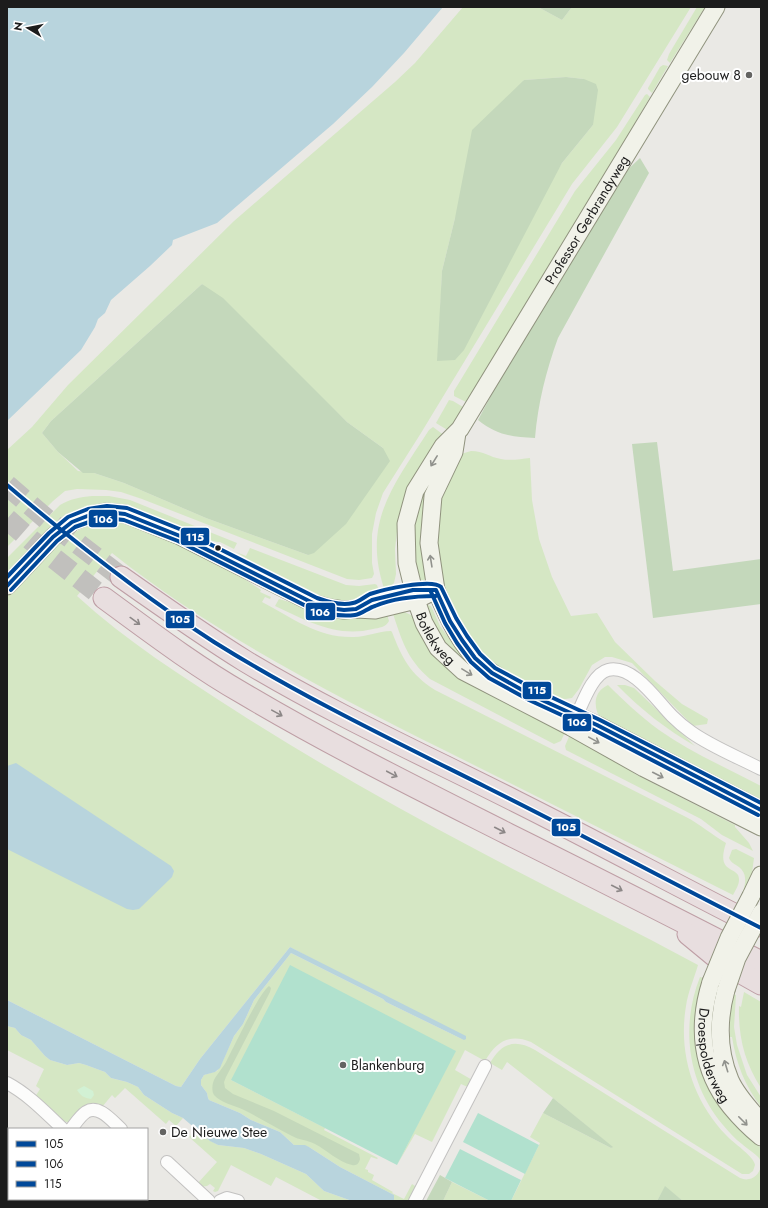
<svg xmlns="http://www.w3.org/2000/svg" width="768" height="1208" viewBox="0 0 768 1208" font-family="Jost,sans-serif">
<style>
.grass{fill:#d5e7c4;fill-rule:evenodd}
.forest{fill:#c4d8bb}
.park{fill:#d2f1d4}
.pitch{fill:#b1e1ce}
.water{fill:#b8d4dd}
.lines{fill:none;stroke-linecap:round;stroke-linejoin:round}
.highway-tunnel{stroke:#c1c0bd;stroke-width:21;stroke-dasharray:21 10;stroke-linecap:butt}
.street-casing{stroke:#c3c2c1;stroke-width:14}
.secondary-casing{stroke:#90937e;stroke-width:19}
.highway-casing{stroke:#be9ea5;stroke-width:23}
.street{stroke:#fcfcfb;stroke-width:12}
.secondary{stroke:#f1f2e9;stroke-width:17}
.highway{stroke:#e8dedf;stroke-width:21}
.secondary-bridge-casing{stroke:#90937e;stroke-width:19;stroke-linecap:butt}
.secondary-bridge{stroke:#f1f2e9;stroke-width:17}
.bus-1-casing{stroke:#fff;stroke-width:7}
.bus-2-casing{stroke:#fff;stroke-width:7}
.bus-3-casing{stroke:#fff;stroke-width:7}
.bus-1{stroke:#004899;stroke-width:4}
.bus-2{stroke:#004899;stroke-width:4}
.bus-3{stroke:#004899;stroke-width:4}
.oneway{stroke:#91928d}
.oneway2{stroke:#8c8787}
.poi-dot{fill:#646462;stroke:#fff;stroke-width:1.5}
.bus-dot{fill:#1c1c1c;stroke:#fff;stroke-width:1.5}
.labels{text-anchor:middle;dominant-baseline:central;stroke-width:4;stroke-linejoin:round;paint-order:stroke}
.poi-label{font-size:14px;fill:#1c1c1c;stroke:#fff;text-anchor:start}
.street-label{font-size:14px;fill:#1c1c1c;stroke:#fff}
.line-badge{stroke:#fff;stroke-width:1.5}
.badge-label{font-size:11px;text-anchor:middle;font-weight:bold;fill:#fff}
</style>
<rect width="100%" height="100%" fill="#eae9e5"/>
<!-- grass -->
<g class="grass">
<path d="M463,7H538L562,20L572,7H691L617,127L572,184L421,433L383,493L376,513L372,534V563L374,574L372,578L359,580L347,579L142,499L121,492L106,490L77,489L65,491L53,501L7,547V450L32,427L68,385L234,221L395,82L415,63ZM566,77L584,79L593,125L562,163L438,361L442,271L455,218L524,80ZM202,284L347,422L383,448L308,555L206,518L124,483L94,473L78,471L58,452L42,433L51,421Z"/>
<path d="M697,7H705L670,63L667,60L669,54Z"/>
<path d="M663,65L668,66L652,93L648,89V88L660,67Z"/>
<path d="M647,94L650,97L590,200L466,402L454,396V391L575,191L616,140L645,95Z"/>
<path d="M449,400L453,401L463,407L449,431L436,423Z"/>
<path d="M433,427L445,436L398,523L395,549L396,574L394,583L385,591C361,522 394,485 429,430Z"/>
<path d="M445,449L428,576L424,580L420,581L414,568L413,527L419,496Z"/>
<path d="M471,451C484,451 489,457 501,459C510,461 521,459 530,458L532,500L539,539L552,577L571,616L597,613L615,642L655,681L682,704L708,719L707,724L693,726L632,663L612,657H605L592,665L579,689L572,698L559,700L553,699L546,697L498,672L461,633L441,592L435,509L461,454Z"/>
<path d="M92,496H109L130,500L237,543L234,549L220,542H217L193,536L106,506L7,578V558L60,505C70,499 80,497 92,496Z"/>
<path d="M106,522L121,523L147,530L159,536L228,568L261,590L260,592L271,597L270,599L265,597L262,602C293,618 317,638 354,637C367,637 378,631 391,631L392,632C402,658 410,674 435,690L686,817C700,824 712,835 726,843C715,876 740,865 739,880C739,885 735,891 733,895C637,847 542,799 446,751C330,693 214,634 112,553L77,596C126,641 183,677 239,713C316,762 395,807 475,849C549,889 624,925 698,965C694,979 688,992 686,1006C678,1053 693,1101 726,1135C733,1143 754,1156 755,1165L753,1171L749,1174H742L531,1042C509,1033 496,1042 485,1061L465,1050L455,1070L474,1081L470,1088L461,1084L432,1142L415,1134L397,1165L455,1051L231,1080L325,1128L324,1130L378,1158L377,1159L371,1157L365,1169L368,1170V1172L374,1175L372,1180L393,1192L392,1193L404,1199L412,1184L418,1188L412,1201H394V1195L340,1167L309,1147L294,1145L280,1132L251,1120L240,1113L209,1100L208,1098L207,1093L201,1085V1080L204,1075L217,1071L221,1065L234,1036L243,1024L254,1000L291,953L383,999L386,1002L464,1040L290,947L200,1059L181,1087L176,1086L7,1000V596C29,573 57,537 88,526C94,524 100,523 106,522Z"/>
<path d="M250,548L346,585L359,586L375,584L377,585L380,594C364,599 348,602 332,600C324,599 318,596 311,593C284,583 260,567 236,552L246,556Z"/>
<path d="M279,599L345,618L368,617L386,611L389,621C386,627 379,628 373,629C337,638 307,621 275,606Z"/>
<path d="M428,605L431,606L440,626L461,655L488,681L447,653L424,608Z"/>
<path d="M392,611H402L409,614L415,618L430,643L566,730L561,741L554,744L430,679C406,658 402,640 392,611Z"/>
<path d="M608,685C624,701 640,716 659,730C690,752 727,768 761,786V807L601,720C593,707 593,692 608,685Z"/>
<path d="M617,685H625L634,688L695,746C666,729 640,709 617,685Z"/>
<path d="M571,732L588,741L635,774L735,825V827L749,843L753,851L722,835L701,819L566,750L565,746Z"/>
<path d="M736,849L754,858L752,873L744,892L743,891C746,883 747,873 739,867C735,864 731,863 729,858L732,850Z"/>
<path d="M700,977L706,979L698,1018L695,1017C691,1077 717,1112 761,1148V1201H683L665,1187L657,1201H511L540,1143L530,1137L543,1113L611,1148L612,1147L553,1098L507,1062L502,1070L490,1063C501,1044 514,1038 535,1050L740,1178C743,1179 746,1180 749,1179C758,1178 764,1166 759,1158C755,1153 747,1149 742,1144C735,1139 729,1132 723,1125C688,1084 680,1027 700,977Z"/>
<path d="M744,992L761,1002V1088C745,1063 738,1037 739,1006L741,1007Z"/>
<path d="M733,994L736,995L734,1027L737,1045L747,1075L761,1097V1107C745,1086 736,1063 732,1037H730V1016Z"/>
<path d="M7,1026L15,1028L21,1035L31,1040L45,1056L50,1060L67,1065L79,1063L86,1065L105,1072L111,1078L127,1082L138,1087L144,1095L172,1113L183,1118L176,1126L169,1120L166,1124L125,1088L115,1098L112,1095L102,1107L69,1122H66L63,1121L35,1097L40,1089L36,1086L44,1069L7,1050Z"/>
<path d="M197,1130L204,1137L218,1145L244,1148L261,1154L306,1174L324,1191L352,1201H322L276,1177L271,1186L231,1165L218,1191L215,1192L213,1191L215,1188L210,1184L207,1186L200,1187L197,1184L217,1162L189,1137Z"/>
<path d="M452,1182L490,1201H443Z"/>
</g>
<!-- forest -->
<g class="forest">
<path d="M538,7H572L562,20Z"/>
<path d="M566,77L584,79L596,84L598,90L593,125L562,163L464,350L455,360L437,361L442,271L455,218L472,130L524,80Z"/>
<path d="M640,158L649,173L558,338C546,371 538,403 535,438C511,437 497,435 478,420L501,377L620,177Z"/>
<path d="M202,284L223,298L347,422L383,448L390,461L346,524L314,553L308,555L206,518L124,483L94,473H83L58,452L42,433L51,421Z"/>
<path d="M657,442L673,571L761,559V604L653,618L632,444Z"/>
<path d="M269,986L271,988L270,992L226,1077L224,1082L225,1088L233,1094L274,1111L355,1152L359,1154L360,1159C359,1163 357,1166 352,1165C338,1162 327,1150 315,1144C308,1140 299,1140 292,1136C276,1128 260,1118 244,1110C234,1105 221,1103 214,1095C212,1092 212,1087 213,1083C214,1077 224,1067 227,1060C234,1047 259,993 269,986Z"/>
<path d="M553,1098L613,1147L611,1148L543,1113Z"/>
<path d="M440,1175L452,1182L443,1201H426Z"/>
<path d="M665,1186L683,1201H657Z"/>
</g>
<!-- park -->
<path class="park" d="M84,1086L93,1091L94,1095L91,1099C84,1098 81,1096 77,1090Z"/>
<!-- pitch -->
<g class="pitch">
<path d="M290,965L456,1051L397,1165L231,1080Z"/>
<path d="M478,1113L539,1145L525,1174L463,1142Z"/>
<path d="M460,1149L521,1180L511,1201H490L445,1178Z"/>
</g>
<!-- water -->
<g class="water">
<path d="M7,7H443L404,53L372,87L333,124L217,223L173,240L172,245L150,266L111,300L105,313L98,319L95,327L81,350L7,421Z"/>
<path d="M16,763L171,866L174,871L172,877L139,909L133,910L127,909L7,849V766Z"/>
<path d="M290,947L466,1036V1039L464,1040L386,1002L383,999L291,953L254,1000L243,1024L234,1036L220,1068L215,1072L204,1075L201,1080V1085L207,1093L208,1098L209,1100L240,1113L251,1120L280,1132L294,1145H305L309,1147L340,1167L394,1195V1201H352L324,1191L306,1174L261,1154L244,1148L218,1145L210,1141L183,1118L172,1113L144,1095L138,1087L127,1082L111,1078L105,1072L86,1065L79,1063L67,1065L50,1060L45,1056L31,1040L21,1035L15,1028L7,1026V1000L176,1086L181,1087L200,1059Z"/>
</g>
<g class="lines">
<!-- highway-tunnel -->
<g class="highway-tunnel">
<path d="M7,485L50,522L121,577"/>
<path d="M7,519L31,540L104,598"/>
</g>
<!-- street casing -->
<g class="street-casing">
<g id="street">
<path d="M573,723C581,709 591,674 608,670C633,664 657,701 672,716C678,722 684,727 691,732C712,747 738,757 761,769"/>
<path d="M7,1083C28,1094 46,1113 63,1129"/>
<path d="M71,1129C75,1124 80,1116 86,1112C99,1104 112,1121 121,1129"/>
<path d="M167,1162L209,1201"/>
<path d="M7,1200L9,1198"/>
<path d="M220,1201L227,1198L238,1201"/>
<path d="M415,1201L485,1066"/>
</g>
</g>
<!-- secondary casing -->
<g class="secondary-casing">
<g id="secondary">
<path id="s1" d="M457,433L454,452L433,496L429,543L436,590L416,600L407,563L406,524L415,491L443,446L460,429L716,7"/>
<path id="s2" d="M7,586L53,537L72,522L90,515L106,512L125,514L180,536L299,596L315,604L329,608L344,610L356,609L375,610L416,600L424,623L438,648L463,671L571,727L644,768L761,827"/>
<path d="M425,590H436C448,618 461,647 484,667C494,675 505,681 516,687"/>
<path d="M557,707L597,725L761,810"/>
<path d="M751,896L761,875"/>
<path id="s3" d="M711,982C697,1026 701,1070 731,1107C740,1118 750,1128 761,1137"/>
<path d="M726,990C718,1019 718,1051 730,1080C737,1096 750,1109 761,1122"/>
</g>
</g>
<!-- highway casing -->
<g class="highway-casing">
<g id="highway">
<path d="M121,577C162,606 203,635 245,661C333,714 426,756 517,802C597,842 676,885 757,926"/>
<path d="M104,598C149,631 195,666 244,694C330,745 419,789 508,834C593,876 677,919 761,962"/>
<path d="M688,934L722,962L761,984"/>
</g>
</g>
<!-- street -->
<use href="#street" class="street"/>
<!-- secondary -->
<use href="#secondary" class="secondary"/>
<!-- highway -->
<use href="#highway" class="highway"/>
<!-- secondary-bridge casing -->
<g class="secondary-bridge-casing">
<g id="secondary-bridge">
<path d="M711,982L729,938L751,896"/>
<path d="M726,990L737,958L761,913"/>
</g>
</g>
<!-- secondary-bridge -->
<use href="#secondary-bridge" class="secondary-bridge"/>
<!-- bus-1 casing -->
<g class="bus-1-casing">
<g id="bus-1">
<path d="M7,485C73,541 141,595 214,642C302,697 394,741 486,787C578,833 669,881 761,928"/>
<path d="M7,586L53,537L72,522L90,515L106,512L125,514L180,536L315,604L329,608L344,610L356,609L372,600L413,590H436L450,621L462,640L475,658L492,673L531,695L597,725L761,810"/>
</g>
</g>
<!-- bus-2 casing -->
<g class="bus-2-casing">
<g id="bus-2">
<path d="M11,590L57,541L75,527L92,521L106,518L124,520L178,541L312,609C326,614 340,617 355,615C362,614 368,608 375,606C394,598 415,596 436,596"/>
<path d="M431,592L445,623L457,643L471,662L489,678L529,700L594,730L758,815"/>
</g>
</g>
<!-- bus-3 casing -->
<g class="bus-3-casing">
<path id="bus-3" d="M7,577L49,533L68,517L88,509L107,506L127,508L182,530L317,598C328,602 342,606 353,603C359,602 364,597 370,594C382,590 432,578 441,587L456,618L467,636L480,654L495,668L534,689L600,720L761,803"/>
</g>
<!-- bus-1 -->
<use href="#bus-1" class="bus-1"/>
<!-- bus-2 -->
<use href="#bus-2" class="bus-2"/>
<!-- bus-3 -->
<use href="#bus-3" class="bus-3"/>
</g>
<!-- one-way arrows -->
<defs><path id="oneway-shaft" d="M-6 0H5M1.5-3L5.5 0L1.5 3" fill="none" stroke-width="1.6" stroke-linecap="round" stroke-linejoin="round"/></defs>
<g class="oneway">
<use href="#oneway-shaft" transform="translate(434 461) rotate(122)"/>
<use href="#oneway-shaft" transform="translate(431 561) rotate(-99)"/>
<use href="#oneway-shaft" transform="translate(467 672) rotate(31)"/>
<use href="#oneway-shaft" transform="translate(594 740) rotate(29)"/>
<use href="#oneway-shaft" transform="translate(658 775) rotate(27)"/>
<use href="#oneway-shaft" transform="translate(726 1066) rotate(-107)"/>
<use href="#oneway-shaft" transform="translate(743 1121) rotate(45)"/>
</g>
<g class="oneway2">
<use href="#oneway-shaft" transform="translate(135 621) rotate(36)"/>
<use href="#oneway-shaft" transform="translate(277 713) rotate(29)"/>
<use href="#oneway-shaft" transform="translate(392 774) rotate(28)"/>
<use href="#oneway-shaft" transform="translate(500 830) rotate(27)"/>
<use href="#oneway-shaft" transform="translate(617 888) rotate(27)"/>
</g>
<!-- markers -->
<g class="poi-dot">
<circle cx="749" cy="75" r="4"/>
<circle cx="343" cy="1065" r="4"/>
<circle cx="163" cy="1132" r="4"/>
</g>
<circle class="bus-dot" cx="218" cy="548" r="3.5"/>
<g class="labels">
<!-- poi labels -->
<g class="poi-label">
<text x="741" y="75" text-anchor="end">gebouw 8</text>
<text x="351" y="1065">Blankenburg</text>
<text x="171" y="1132">De Nieuwe Stee</text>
</g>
<!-- street labels -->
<g class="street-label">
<text stroke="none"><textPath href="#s1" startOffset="618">Professor Gerbrandyweg</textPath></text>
<text stroke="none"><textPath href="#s2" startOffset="503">Botlekweg</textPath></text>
<text stroke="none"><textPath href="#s3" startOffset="76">Droespolderweg</textPath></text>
</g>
</g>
<g class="line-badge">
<rect x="88" y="509" width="30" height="19" rx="4" fill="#004899"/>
<rect x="180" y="527" width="30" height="19" rx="4" fill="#004899"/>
<rect x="305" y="602" width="31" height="19" rx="4" fill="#004899"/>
<rect x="165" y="610" width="30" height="19" rx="4" fill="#004899"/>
<rect x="522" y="681" width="30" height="19" rx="4" fill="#004899"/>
<rect x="562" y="713" width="30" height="19" rx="4" fill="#004899"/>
<rect x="551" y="818" width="30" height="19" rx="4" fill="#004899"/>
</g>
<g class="badge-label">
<text x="103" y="523">106</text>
<text x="195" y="541">115</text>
<text x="320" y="616">106</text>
<text x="180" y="623">105</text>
<text x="537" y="694">115</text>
<text x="577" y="726">106</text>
<text x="566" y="831">105</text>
</g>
<!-- border -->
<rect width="768" height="1208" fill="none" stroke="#1c1c1c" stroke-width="16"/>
<!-- legend -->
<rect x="8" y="1128" width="140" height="72" fill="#ffffff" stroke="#a4a4a4"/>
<rect x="16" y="1141" width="20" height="6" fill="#004899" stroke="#a4a4a4"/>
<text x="44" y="1148" font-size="12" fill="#1c1c1c">105</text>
<rect x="16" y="1161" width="20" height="6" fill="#004899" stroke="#a4a4a4"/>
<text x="44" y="1168" font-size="12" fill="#1c1c1c">106</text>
<rect x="16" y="1181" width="20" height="6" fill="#004899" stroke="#a4a4a4"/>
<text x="44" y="1188" font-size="12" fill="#1c1c1c">115</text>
<!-- north arrow -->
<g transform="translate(28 28) rotate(280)" stroke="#ffffff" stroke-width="3" paint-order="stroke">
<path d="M0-3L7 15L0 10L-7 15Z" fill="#1c1c1c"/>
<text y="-6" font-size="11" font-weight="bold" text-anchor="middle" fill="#1c1c1c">N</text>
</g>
</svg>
